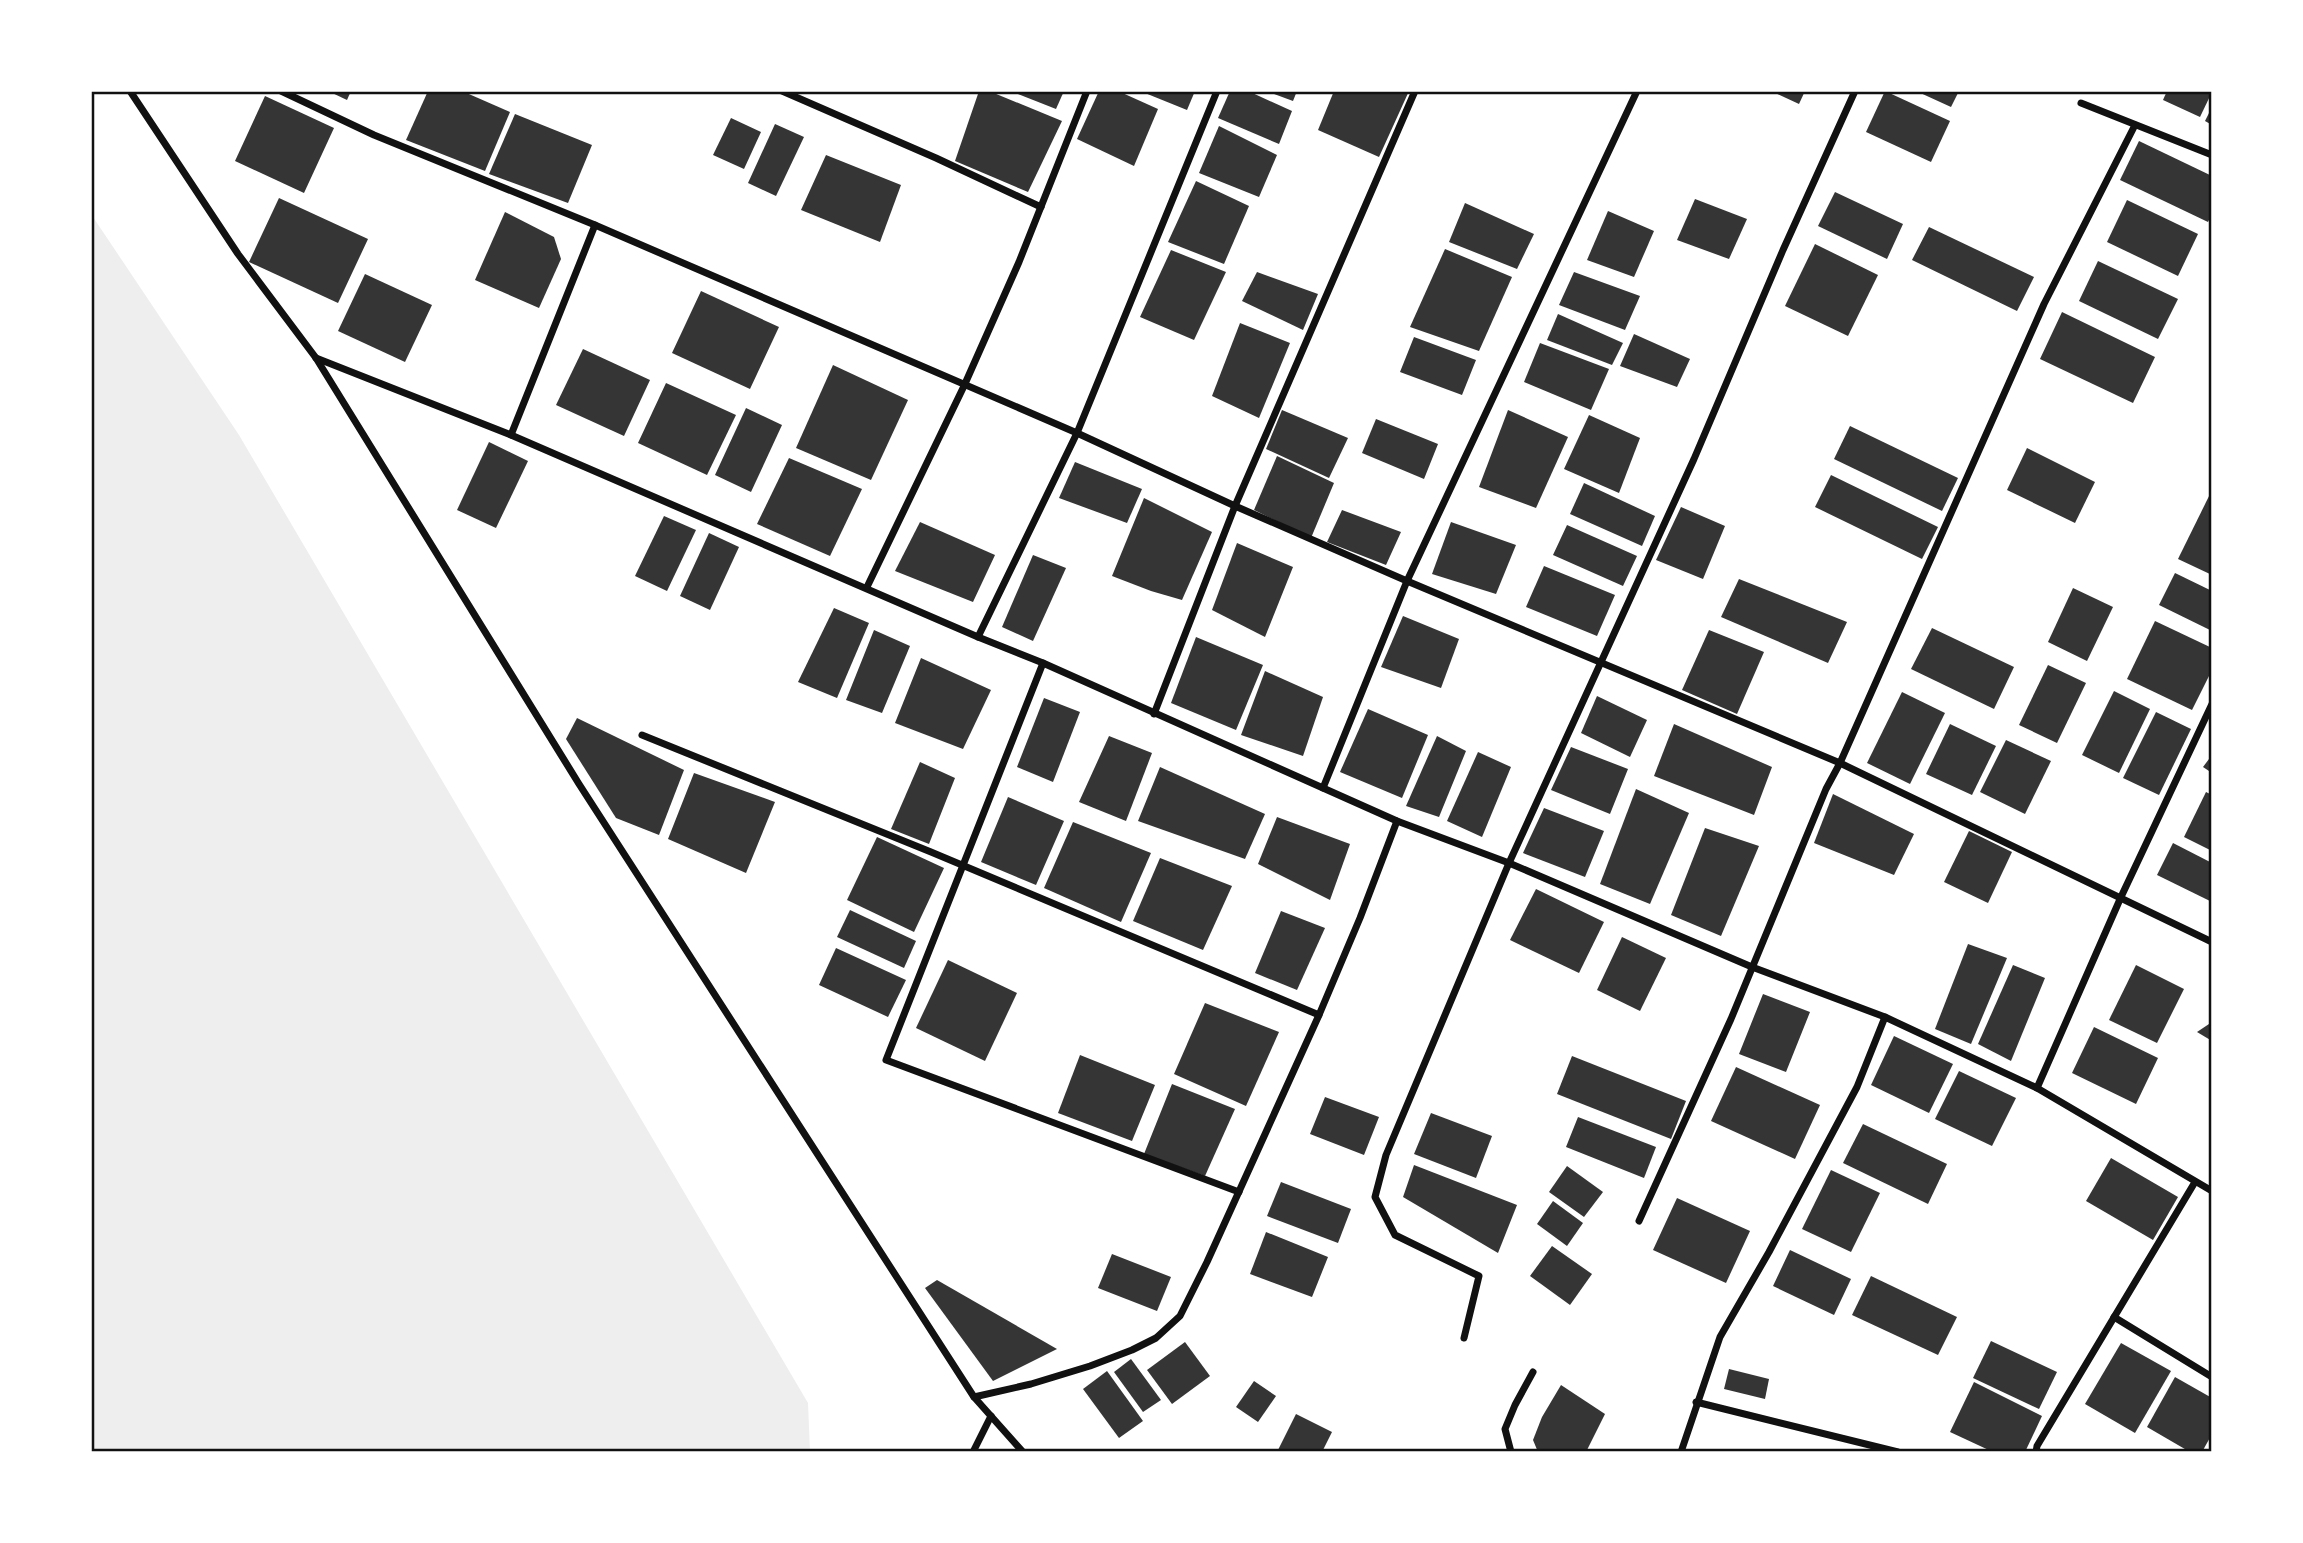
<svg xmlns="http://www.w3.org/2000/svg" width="2303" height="1543" viewBox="0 0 2303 1543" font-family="'Varela Round',sans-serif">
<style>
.green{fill:#eee}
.building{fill:#353535}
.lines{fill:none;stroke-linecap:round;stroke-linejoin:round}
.minor{stroke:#111;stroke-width:7}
.neatline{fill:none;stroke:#111;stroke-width:2.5}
</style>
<rect width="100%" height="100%" fill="#fff"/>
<!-- green -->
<path class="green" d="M91,214L239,435L808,1403L810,1452H91Z"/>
<!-- building -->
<g class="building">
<path d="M328,91H351L347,100Z"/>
<path d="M428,91H462L510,112L485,171L406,140Z"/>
<path d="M979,91H989L1062,121L1028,192L955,161Z"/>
<path d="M1010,91H1064L1056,109Z"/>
<path d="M1099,91H1118L1158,109L1134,166L1077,139Z"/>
<path d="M1140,91H1195L1187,110Z"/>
<path d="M1230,91H1248L1292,111L1279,144L1218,118Z"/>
<path d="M1266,91H1297L1293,101Z"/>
<path d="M1334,91H1409L1379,157L1318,130Z"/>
<path d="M1771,91H1805L1799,104Z"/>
<path d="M1885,91L1950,121L1931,162L1866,132Z"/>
<path d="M1916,91H1959L1951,107Z"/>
<path d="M2167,91H2212V92L2200,117L2163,100Z"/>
<path d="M265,96L334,128L304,193L235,161Z"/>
<path d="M2212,107V125L2205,121Z"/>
<path d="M515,114L592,145L568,203L489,174Z"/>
<path d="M731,118L761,132L744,169L713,155Z"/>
<path d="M775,124L804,137L776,196L748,183Z"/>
<path d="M1219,126L1277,155L1259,197L1199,173Z"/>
<path d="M2139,141L2212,176V214L2208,222L2120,180Z"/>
<path d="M826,155L901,185L880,242L801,210Z"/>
<path d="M1196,181L1249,206L1224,264L1168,242Z"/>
<path d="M1835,192L1903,224L1887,259L1818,226Z"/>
<path d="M279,198L368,239L338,303L249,262Z"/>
<path d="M1695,199L1747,219L1729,259L1677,240Z"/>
<path d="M2127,200L2198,234L2178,276L2107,242Z"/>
<path d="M1465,203L1534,234L1517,269L1449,242Z"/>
<path d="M1608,211L1654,231L1634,277L1587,260Z"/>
<path d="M505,212L554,237L561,259L539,308L475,280Z"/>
<path d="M1929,227L2034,277L2017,311L1912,260Z"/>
<path d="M1815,244L1878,275L1848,336L1785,306Z"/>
<path d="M1445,249L1512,277L1479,351L1410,327Z"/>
<path d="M1171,250L1226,272L1194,340L1140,317Z"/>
<path d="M2098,261L2178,299L2158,339L2079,301Z"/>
<path d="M1257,272L1318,294L1303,330L1242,301Z"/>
<path d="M1574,272L1640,296L1625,330L1559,305Z"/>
<path d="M365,274L432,305L405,362L338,331Z"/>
<path d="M701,291L779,327L750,389L672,353Z"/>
<path d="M2062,312L2155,357L2133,403L2040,359Z"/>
<path d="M1558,314L1623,343L1612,365L1547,340Z"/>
<path d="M1240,323L1290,343L1259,418L1212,396Z"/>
<path d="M1634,334L1690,359L1677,387L1620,366Z"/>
<path d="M1414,337L1476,360L1462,395L1400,372Z"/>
<path d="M1540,343L1609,369L1591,410L1524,382Z"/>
<path d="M583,349L650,380L624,436L556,405Z"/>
<path d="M833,365L908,400L871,480L796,448Z"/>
<path d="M666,383L736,415L707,475L638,443Z"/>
<path d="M746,408L782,425L751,492L715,475Z"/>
<path d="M1282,410L1348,438L1329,478L1266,449Z"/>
<path d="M1508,410L1568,437L1536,508L1479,487Z"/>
<path d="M1589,415L1640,438L1619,493L1564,469Z"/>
<path d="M1376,419L1438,444L1424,479L1362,453Z"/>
<path d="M1850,426L1958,478L1942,511L1834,459Z"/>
<path d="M489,442L528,461L496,528L457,510Z"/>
<path d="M2027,448L2095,482L2075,523L2007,490Z"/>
<path d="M1277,456L1334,483L1311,538L1254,510Z"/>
<path d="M789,458L862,489L830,556L757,524Z"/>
<path d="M1075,462L1142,489L1127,523L1059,498Z"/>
<path d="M1831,475L1938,527L1922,559L1815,507Z"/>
<path d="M1584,483L1655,516L1642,546L1570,514Z"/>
<path d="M2212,490V575L2178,559Z"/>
<path d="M1144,498L1212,532L1182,600L1151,591L1112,576Z"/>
<path d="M1681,507L1725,526L1703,579L1656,560Z"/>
<path d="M1342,510L1401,532L1386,565L1327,542Z"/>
<path d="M664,516L696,530L667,591L635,576Z"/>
<path d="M920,522L995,555L973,602L895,571Z"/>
<path d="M1451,522L1516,545L1496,594L1432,574Z"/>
<path d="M1567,525L1637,556L1623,586L1553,555Z"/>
<path d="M709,533L739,547L710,610L680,596Z"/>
<path d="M1237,543L1293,567L1265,637L1212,610Z"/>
<path d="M1033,555L1066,568L1033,641L1002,627Z"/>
<path d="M1544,566L1615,595L1597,636L1526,607Z"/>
<path d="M2175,573L2212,591V631L2159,605Z"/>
<path d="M1739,579L1847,622L1828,663L1721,617Z"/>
<path d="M2073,588L2113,607L2087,661L2048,642Z"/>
<path d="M834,608L869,623L837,698L798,682Z"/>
<path d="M1403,616L1459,639L1441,688L1381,667Z"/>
<path d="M2155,621L2212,648V670L2192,710L2127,679Z"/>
<path d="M1932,628L2014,667L1994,709L1911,669Z"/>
<path d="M874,630L910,646L882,713L846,700Z"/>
<path d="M1709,630L1764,652L1737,714L1682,690Z"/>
<path d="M1196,637L1263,665L1236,730L1171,703Z"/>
<path d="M921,658L991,690L963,749L895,723Z"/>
<path d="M2048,665L2086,683L2057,743L2019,725Z"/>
<path d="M1265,671L1323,697L1303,756L1241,735Z"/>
<path d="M2114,691L2150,709L2119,773L2082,755Z"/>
<path d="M1902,692L1945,713L1910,784L1867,763Z"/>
<path d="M1597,696L1647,720L1630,757L1581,733Z"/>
<path d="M1044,698L1080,712L1053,782L1017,767Z"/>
<path d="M1368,709L1428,735L1402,798L1340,772Z"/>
<path d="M2156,712L2191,729L2159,795L2123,778Z"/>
<path d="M577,718L684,770L659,835L616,818L566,739Z"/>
<path d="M1674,724L1772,767L1754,815L1654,776Z"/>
<path d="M1950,724L1996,746L1972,795L1926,774Z"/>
<path d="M1109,736L1152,753L1126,821L1079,802Z"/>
<path d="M1437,736L1466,751L1439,817L1406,806Z"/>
<path d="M2006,740L2051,761L2025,814L1980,792Z"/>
<path d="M1571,747L1628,769L1610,814L1551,790Z"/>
<path d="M1478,752L1511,767L1482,837L1447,821Z"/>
<path d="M2212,755V773L2203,767Z"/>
<path d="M920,762L955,778L929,844L891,829Z"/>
<path d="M1160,767L1265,814L1245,859L1138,821Z"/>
<path d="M694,773L775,802L746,873L668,839Z"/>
<path d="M1636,789L1689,813L1650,904L1600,884Z"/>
<path d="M2206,792L2212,795V851L2184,837Z"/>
<path d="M1833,794L1914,834L1894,875L1814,843Z"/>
<path d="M1008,797L1064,821L1036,885L981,862Z"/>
<path d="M1544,808L1604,831L1585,877L1523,853Z"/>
<path d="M1277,817L1350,844L1330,900L1258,864Z"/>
<path d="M1073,822L1151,853L1121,922L1044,888Z"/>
<path d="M1705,828L1759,846L1721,936L1671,915Z"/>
<path d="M1969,831L2012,852L1988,903L1944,882Z"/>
<path d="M877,837L944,868L914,932L847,900Z"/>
<path d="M2173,843L2212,863V902L2157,875Z"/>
<path d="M1160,858L1232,886L1203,950L1133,921Z"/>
<path d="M1536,889L1604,922L1579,973L1510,940Z"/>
<path d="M850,910L916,941L904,968L837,937Z"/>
<path d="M1281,911L1325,928L1297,990L1255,973Z"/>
<path d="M1622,937L1666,958L1640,1011L1597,990Z"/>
<path d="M1968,944L2007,958L1971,1044L1935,1029Z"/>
<path d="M836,948L906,980L888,1017L819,985Z"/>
<path d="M948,960L1017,993L985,1061L916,1028Z"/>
<path d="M2013,965L2045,978L2011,1061L1978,1044Z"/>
<path d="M2136,965L2184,989L2157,1043L2109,1020Z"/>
<path d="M1763,994L1810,1012L1786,1072L1739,1054Z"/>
<path d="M1205,1003L1279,1032L1246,1106L1174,1074Z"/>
<path d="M2212,1022V1041L2197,1032Z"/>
<path d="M2094,1027L2158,1058L2136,1104L2072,1073Z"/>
<path d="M1894,1036L1953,1064L1929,1113L1871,1085Z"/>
<path d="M1080,1055L1155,1085L1132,1141L1058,1113Z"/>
<path d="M1572,1056L1686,1101L1671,1139L1557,1094Z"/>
<path d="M1736,1067L1820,1105L1795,1159L1711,1121Z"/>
<path d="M1959,1071L2016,1098L1992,1146L1935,1119Z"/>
<path d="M1172,1084L1235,1109L1205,1176L1144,1154Z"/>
<path d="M1325,1097L1379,1117L1364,1155L1310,1134Z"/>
<path d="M1431,1113L1492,1136L1476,1178L1414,1154Z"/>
<path d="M1578,1117L1656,1147L1644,1178L1566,1147Z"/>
<path d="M1863,1124L1947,1164L1928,1204L1843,1163Z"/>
<path d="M2111,1158L2178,1197L2153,1240L2086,1201Z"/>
<path d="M1414,1165L1517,1205L1498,1253L1403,1197Z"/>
<path d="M1567,1166L1603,1192L1584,1217L1549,1192Z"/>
<path d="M1831,1170L1880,1193L1851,1252L1802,1229Z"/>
<path d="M1281,1182L1351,1209L1338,1243L1267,1216Z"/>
<path d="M1677,1198L1750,1231L1726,1283L1653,1250Z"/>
<path d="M1553,1201L1583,1223L1567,1246L1537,1224Z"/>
<path d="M1266,1232L1328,1257L1312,1297L1250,1274Z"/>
<path d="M1552,1246L1592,1274L1570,1305L1530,1276Z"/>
<path d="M1790,1250L1851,1279L1834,1315L1773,1286Z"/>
<path d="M1112,1254L1171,1277L1157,1311L1098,1288Z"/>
<path d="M1871,1276L1957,1317L1938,1355L1852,1315Z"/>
<path d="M937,1280L1057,1349L993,1381L925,1288Z"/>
<path d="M1991,1341L2057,1372L2039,1409L1973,1378Z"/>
<path d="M1185,1342L1210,1376L1172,1404L1147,1370Z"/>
<path d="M2121,1343L2171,1371L2135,1433L2085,1404Z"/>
<path d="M1131,1359L1161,1400L1143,1412L1114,1372Z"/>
<path d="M1729,1369L1769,1379L1765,1399L1724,1389Z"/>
<path d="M1107,1371L1143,1421L1119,1438L1083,1389Z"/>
<path d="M2175,1377L2212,1398V1434L2202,1452H2190L2147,1427Z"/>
<path d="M1254,1381L1276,1396L1258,1422L1236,1407Z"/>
<path d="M1974,1382L2042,1416L2025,1452H1993L1950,1432Z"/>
<path d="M1561,1385L1605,1414L1586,1452H1538L1533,1440L1542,1417Z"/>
<path d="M1296,1414L1332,1432L1322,1452H1277Z"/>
</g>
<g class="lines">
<!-- minor -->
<g class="minor">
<path d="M130,91L238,254L316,358L579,784L974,1397L1023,1452"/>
<path d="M281,91L374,135L595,225L1077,433L1235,506L1407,581L1840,763L2212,942"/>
<path d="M782,91L936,158L1041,207"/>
<path d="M2081,103L2212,155"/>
<path d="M316,358L511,435L978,637L1043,663L1397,821L1509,863L1752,967L1885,1017L2037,1088L2212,1191"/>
<path d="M511,435L595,225"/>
<path d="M867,587L964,386L1019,262L1087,91"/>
<path d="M978,637L1077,433L1217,91"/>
<path d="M1043,663L886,1060L1239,1192"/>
<path d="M1154,714L1235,506L1415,91"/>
<path d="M642,735L931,852L1319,1015"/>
<path d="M1323,788L1407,581L1637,91"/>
<path d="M2037,1088L2121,897L2212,704"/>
<path d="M1639,1221L1731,1019L1826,789L1840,763L2044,304L2135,125"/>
<path d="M2114,1317L2212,1377"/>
<path d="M1464,1338L1479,1276L1395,1235L1375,1197L1386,1155L1509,863L1694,459L1783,250L1855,91"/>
<path d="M974,1397L1031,1384L1090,1366L1132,1350L1156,1338L1180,1316L1207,1262L1319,1015L1360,918L1397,821"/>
<path d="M1696,1402L1898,1452"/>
<path d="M973,1452L991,1416"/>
<path d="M1511,1452L1505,1429L1515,1405L1533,1372"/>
<path d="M1681,1452L1720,1337L1769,1252L1857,1087L1885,1017"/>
<path d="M2036,1452L2037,1446L2195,1182"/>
</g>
</g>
<!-- border -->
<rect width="2303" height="1543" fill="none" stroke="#ffffff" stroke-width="186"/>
<rect x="93" y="93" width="2117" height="1357" class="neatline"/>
</svg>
